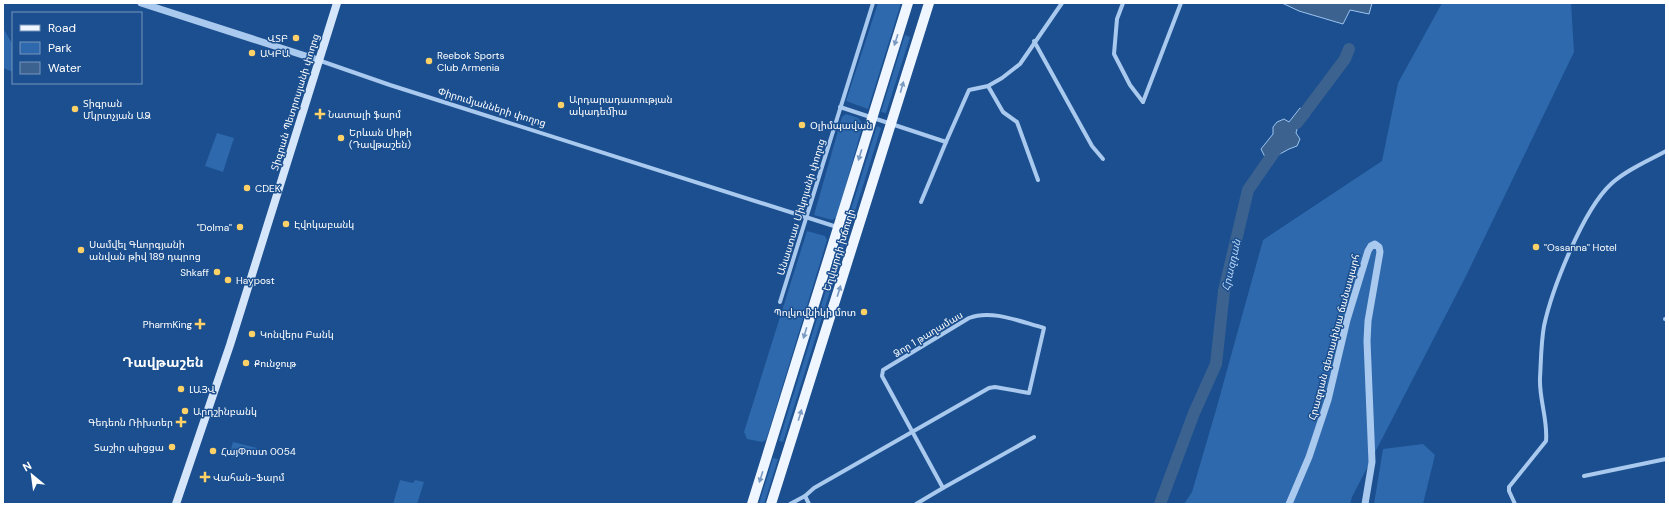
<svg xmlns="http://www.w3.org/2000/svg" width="1669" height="507" viewBox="0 0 1669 507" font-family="'DM Sans','Noto Sans Armenian',sans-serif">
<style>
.green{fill:#2e69ad}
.water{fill:#3c6290;stroke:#9cc4f0}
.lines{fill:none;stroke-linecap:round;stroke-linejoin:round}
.river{stroke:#3c6290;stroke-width:12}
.minor{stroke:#a9c9ee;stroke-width:4}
.tertiary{stroke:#a9c9ee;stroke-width:7}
.secondary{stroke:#d6e6fa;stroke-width:8}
.primary{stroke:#f0f6ff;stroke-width:10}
.oneway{fill:#7b9ac1}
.poi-dot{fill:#ffd166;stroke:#1b4f8f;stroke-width:1.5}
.labels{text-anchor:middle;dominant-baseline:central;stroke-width:3;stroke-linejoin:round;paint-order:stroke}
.poi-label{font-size:10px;fill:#fff;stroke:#1b4f8f;text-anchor:start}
.street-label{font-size:10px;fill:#fff;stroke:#1b4f8f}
.water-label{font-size:11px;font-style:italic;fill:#b5d3f5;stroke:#1b4f8f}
.district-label{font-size:14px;font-weight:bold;fill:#fff;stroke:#1b4f8f}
</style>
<rect width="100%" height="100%" fill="#1b4f8f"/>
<!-- green -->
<g class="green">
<path d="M878,3H901L868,109L846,101Z"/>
<path d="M1442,3H1571L1574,52L1466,276L1352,497L1350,504H1184L1192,492L1216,410L1263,240L1382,161L1398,83Z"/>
<path d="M3,28L13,45V72L3,68Z"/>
<path d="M905,35L910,37L886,113L881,112Z"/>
<path d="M846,114L858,118L863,124L837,217L832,220L814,215L842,117Z"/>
<path d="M877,126L881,128L783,442L779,441Z"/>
<path d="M217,133L234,138L223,172L205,166Z"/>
<path d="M807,231L825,236L827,240L766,440L762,442L747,439L744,432Z"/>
<path d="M233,442L257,448L255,455L231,449Z"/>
<path d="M1423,444L1435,455L1423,504H1374L1383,449Z"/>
<path d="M773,458L778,459L764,504H759Z"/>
<path d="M400,480L413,483L415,480L424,482L417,504H393Z"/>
</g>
<!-- water -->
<g class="water">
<path d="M1282,3H1372L1369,14L1350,10L1343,24L1299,11Z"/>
<path d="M1300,108L1306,111L1310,115L1297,129L1296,133L1300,139L1297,146L1289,149L1267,161L1261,149L1273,134V127L1277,122L1284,119L1289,122Z"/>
</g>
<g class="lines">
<!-- river -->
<g class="river">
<path d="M1297,123L1345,59L1349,49"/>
<path d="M1160,504L1194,413L1216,364L1224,291L1248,190L1277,148"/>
</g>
<!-- minor -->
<g class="minor">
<path d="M1123,3L1117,19L1114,54L1130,85L1143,102"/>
<path d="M1034,41L1092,146L1103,159"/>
<path d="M318,60L390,85L837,227"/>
<path d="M988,86L1003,112L1017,122L1038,180"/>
<path d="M1143,102L1181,3"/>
<path d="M840,107L946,142L969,90L988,86L1002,78L1020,64L1062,3"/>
<path d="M921,202L946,142"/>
<path d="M780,302L873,3"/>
<path d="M1665,319H1666"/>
<path d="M1584,476L1666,459"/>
<path d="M805,496L809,504"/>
<path d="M790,504L805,496L814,488L989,388L995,387L1029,393L1044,328C1021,322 992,309 969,318L883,370L882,376L943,488L1034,437"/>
<path d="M916,504L943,488"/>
<path d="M1515,504L1509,491V487L1546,441C1548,420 1539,399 1540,378C1541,361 1541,343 1544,326C1552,289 1583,210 1611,184C1626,170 1648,161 1666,151"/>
</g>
<!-- tertiary -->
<g class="tertiary">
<path d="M141,3L318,60"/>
<path d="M1289,504L1309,457L1328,400L1347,320L1368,251L1371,246L1375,244L1379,247L1380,252L1368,321L1367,341L1372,462L1365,504"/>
</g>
<!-- secondary -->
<path class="secondary" d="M176,504L230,345L337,3"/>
<!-- primary -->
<g class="primary">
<path d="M752,504L908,3"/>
<path d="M771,504L929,3"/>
</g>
</g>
<!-- one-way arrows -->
<defs><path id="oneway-solid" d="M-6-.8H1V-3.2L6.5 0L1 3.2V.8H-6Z"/></defs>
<g class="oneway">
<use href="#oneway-solid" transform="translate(896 40) rotate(108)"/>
<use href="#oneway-solid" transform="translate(902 87) rotate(-74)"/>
<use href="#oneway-solid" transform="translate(860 155) rotate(107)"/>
<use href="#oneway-solid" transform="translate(839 291) rotate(-73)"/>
<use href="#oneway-solid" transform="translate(805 333) rotate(107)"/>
<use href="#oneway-solid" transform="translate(800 415) rotate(-73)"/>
<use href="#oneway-solid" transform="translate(761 477) rotate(108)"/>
</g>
<!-- markers -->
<g class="poi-dot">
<circle cx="296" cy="38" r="4"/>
<circle cx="252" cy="53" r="4"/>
<circle cx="429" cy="61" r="4"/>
<circle cx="561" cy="105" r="4"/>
<circle cx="75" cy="109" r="4"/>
<path d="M318 108h4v4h4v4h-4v4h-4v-4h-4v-4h4z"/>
<circle cx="802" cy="125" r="4"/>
<circle cx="341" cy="138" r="4"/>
<circle cx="247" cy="188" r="4"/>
<circle cx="286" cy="224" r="4"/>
<circle cx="240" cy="227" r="4"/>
<circle cx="1536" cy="247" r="4"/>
<circle cx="81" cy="250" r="4"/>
<circle cx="217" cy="272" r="4"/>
<circle cx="228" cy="280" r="4"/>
<circle cx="864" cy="312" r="4"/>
<path d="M198 318h4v4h4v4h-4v4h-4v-4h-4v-4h4z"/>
<circle cx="252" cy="334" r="4"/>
<circle cx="246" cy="363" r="4"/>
<circle cx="181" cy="389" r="4"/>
<circle cx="185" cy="411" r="4"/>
<path d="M179 416h4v4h4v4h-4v4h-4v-4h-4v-4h4z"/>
<circle cx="172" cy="447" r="4"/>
<circle cx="213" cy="451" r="4"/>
<path d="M203 471h4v4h4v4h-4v4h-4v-4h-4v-4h4z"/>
</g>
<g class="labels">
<!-- poi labels -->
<g class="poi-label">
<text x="288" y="38" text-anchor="end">ՎՏԲ</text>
<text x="260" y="53">ԱԿԲԱ</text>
<text x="437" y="55">Reebok Sports<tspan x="437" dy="12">Club Armenia</tspan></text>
<text x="569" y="99">Արդարադատության<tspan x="569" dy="12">ակադեմիա</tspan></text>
<text x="83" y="103">Տիգրան<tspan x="83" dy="12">Մկրտչյան ԱՁ</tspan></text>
<text x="328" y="114">Նատալի ֆարմ</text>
<text x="810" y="125">Օլիմպավան</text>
<text x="349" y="132">Երևան Սիթի<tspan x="349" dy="12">(Դավթաշեն)</tspan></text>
<text x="255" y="188">CDEK</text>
<text x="294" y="224">Էվոկաբանկ</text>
<text x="232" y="227" text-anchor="end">"Dolma"</text>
<text x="89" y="244">Սամվել Գևորգյանի<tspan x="89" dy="12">անվան թիվ 189 դպրոց</tspan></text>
<text x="1544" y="247">"Ossanna" Hotel</text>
<text x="209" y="272" text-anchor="end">Shkaff</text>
<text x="236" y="280">Haypost</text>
<text x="856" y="312" text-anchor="end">Պոլկովնիկի մոտ</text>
<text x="192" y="324" text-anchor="end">PharmKing</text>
<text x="260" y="334">Կոնվերս Բանկ</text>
<text x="254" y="363">Քունջութ</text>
<text x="189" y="389">ԼԱՅՎ</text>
<text x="193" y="411">Արդշինբանկ</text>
<text x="173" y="422" text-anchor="end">Գեդեոն Ռիխտեր</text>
<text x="164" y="447" text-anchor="end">Տաշիր պիցցա</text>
<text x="221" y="451">ՀայՓոստ 0054</text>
<text x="213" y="477">Վահան-Ֆարմ</text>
</g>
<!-- street labels -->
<g class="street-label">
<text transform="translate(295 102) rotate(-73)">Տիգրան Պետրոսյանի փողոց</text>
<text transform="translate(492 107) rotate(17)">Փիրումյանների փողոց</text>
<text transform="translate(801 207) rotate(-73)">Անաստաս Միկոյանի փողոց</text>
<text transform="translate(839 250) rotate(-73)">Եղվարդի խճուղի</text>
<text transform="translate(928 334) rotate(-31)">Ձոր 1 թաղամաս</text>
<text transform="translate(1334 337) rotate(-75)">Հրազդան գետափնյա ճանապարհ</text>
</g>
<!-- water labels -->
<g class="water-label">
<text transform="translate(1231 265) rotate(-77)">Հրազդան</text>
</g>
<!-- district labels -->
<g class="district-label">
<text x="163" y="362">Դավթաշեն</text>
</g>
</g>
<!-- border -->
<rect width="1669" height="507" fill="none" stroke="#ffffff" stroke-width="8"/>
<!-- legend -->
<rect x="12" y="12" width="130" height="72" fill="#1b4f8f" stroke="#7695bc"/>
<rect x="20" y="25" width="20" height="6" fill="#f0f6ff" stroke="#7695bc"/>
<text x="48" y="32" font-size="12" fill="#ffffff">Road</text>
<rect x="20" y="42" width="20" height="12" fill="#2e69ad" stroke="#7695bc"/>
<text x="48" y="52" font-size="12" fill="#ffffff">Park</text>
<rect x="20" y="62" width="20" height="12" fill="#3c6290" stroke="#7695bc"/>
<text x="48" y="72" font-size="12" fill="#ffffff">Water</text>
<!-- north arrow -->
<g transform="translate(32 475) rotate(331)" stroke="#1b4f8f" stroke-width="3" paint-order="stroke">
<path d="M0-3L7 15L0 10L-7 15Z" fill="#ffffff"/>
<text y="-6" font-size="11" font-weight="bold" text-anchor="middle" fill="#ffffff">N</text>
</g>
</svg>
